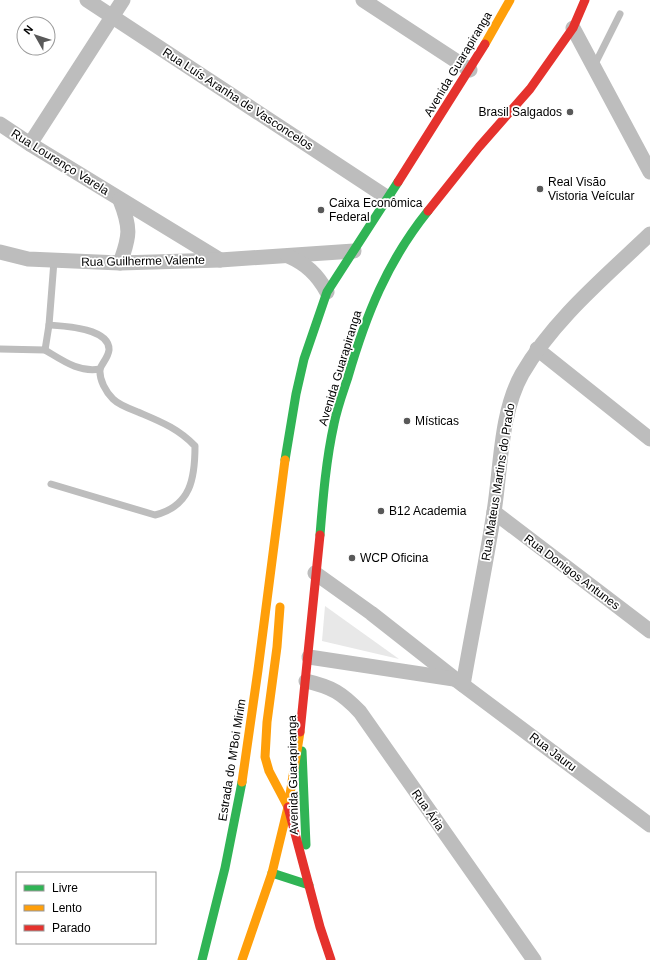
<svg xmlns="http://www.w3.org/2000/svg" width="650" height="960" viewBox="0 0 650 960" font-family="Arial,sans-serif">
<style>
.green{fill:#e8e8e8}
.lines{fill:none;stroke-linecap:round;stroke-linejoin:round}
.lane{stroke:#bdbdbd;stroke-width:7}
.street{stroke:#bdbdbd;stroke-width:15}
.fast{stroke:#30b455;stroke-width:9}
.slow{stroke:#ff9f0a;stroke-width:9}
.jam{stroke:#e5322d;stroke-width:9}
.poi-dot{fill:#595959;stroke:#fff;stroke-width:1.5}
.labels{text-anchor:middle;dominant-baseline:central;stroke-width:3.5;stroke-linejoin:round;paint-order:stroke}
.street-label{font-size:12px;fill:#000;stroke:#fff}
.poi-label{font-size:12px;fill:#000;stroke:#fff;text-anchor:start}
</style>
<rect width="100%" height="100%" fill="#fff"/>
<!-- green -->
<path class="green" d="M325,606L399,659L322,641Z"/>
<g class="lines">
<!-- lane -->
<g class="lane">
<path d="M594,66L620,14"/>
<path d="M54,261L49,325L45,350C62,360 79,373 100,369"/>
<path d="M49,325C64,326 110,328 109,350C108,358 102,363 100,369C99,380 106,392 113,399C119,405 130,409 138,412C159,421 178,428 195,446C195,478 191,506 155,515L51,484"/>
<path d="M0,349L45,350"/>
</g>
<!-- street -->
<g class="street">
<path d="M87,0L388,198"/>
<path d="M363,0L470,70"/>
<path d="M573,28L650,172"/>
<path d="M0,124L30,144L220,260"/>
<path d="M30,144L123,0"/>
<path d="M0,252L28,259L120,263L220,260L354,251"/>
<path d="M288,256C306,264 317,274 327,292"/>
<path d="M120,263C130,236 131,228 120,200"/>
<path d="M537,349L650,439"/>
<path d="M494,512L650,631"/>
<path d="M315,573L371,613L455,679L650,825"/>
<path d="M309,657L454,679"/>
<path d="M306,681C332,687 342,693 360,712L534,960"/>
<path d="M463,685C473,627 485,570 494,512C501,469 500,413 522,374C553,320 605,277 650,234"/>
</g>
<!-- fast -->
<g class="fast">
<path d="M285,460L296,394L304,359L327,292L398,182"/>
<path d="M320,535C323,498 326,460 334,424C337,408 343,392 348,377C366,315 387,262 428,211"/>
<path d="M302,751L306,845"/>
<path d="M272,873L309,885"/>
<path d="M202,960L225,868L242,782"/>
</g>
<!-- slow -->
<g class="slow">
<path d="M485,44L510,0"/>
<path d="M280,607L277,647L267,722L265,757L269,771L288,807"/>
<path d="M242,782L258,670L285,460"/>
<path d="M242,960L272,873L288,807L300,732"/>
</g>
<!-- jam -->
<g class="jam">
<path d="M398,182L485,44"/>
<path d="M428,211L479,147L530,89L573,28L585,0"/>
<path d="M300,732L320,535"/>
<path d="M288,807L320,927L331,960"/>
</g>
</g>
<!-- markers -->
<g class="poi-dot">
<circle cx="570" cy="112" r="4"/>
<circle cx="540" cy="189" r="4"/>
<circle cx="321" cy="210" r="4"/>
<circle cx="407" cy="421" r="4"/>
<circle cx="381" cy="511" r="4"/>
<circle cx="352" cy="558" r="4"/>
</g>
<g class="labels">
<!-- street labels -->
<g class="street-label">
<text transform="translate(458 64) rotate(-59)">Avenida Guarapiranga</text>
<text transform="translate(238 99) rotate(33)">Rua Luís Aranha de Vasconcelos</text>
<text transform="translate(60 162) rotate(32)">Rua Lourenço Varela</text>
<text transform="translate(143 261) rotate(-1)">Rua Guilherme Valente</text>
<text transform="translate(340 368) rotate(-73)">Avenida Guarapiranga</text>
<text transform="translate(498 482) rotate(-81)">Rua Mateus Martins do Prado</text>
<text transform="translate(572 572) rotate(37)">Rua Donigos Antunes</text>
<text transform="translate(553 752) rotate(37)">Rua Jauru</text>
<text transform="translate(232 760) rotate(-81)">Estrada do M'Boi Mirim</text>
<text transform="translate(293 775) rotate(-91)">Avenida Guarapiranga</text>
<text transform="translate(428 810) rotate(55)">Rua Ária</text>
</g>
<!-- poi labels -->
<g class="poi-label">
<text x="562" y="112" text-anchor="end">Brasil Salgados</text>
<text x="548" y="182">Real Visão<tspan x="548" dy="14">Vistoria Veícular</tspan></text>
<text x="329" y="203">Caixa Econômica<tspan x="329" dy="14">Federal</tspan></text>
<text x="415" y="421">Místicas</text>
<text x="389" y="511">B12 Academia</text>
<text x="360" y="558">WCP Oficina</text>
</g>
</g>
<!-- legend -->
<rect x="16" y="872" width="140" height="72" fill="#ffffff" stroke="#999999"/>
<rect x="24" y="885" width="20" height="6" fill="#30b455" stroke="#999999"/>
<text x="52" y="892" font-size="12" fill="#000000">Livre</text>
<rect x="24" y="905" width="20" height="6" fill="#ff9f0a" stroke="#999999"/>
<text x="52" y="912" font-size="12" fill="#000000">Lento</text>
<rect x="24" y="925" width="20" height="6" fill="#e5322d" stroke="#999999"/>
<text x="52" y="932" font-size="12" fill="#000000">Parado</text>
<!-- north arrow -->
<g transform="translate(36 36) rotate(309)"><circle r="19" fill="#ffffff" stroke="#999999"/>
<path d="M0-3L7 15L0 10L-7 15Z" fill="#595959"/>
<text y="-6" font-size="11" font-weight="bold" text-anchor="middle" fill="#000000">N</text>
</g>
</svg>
